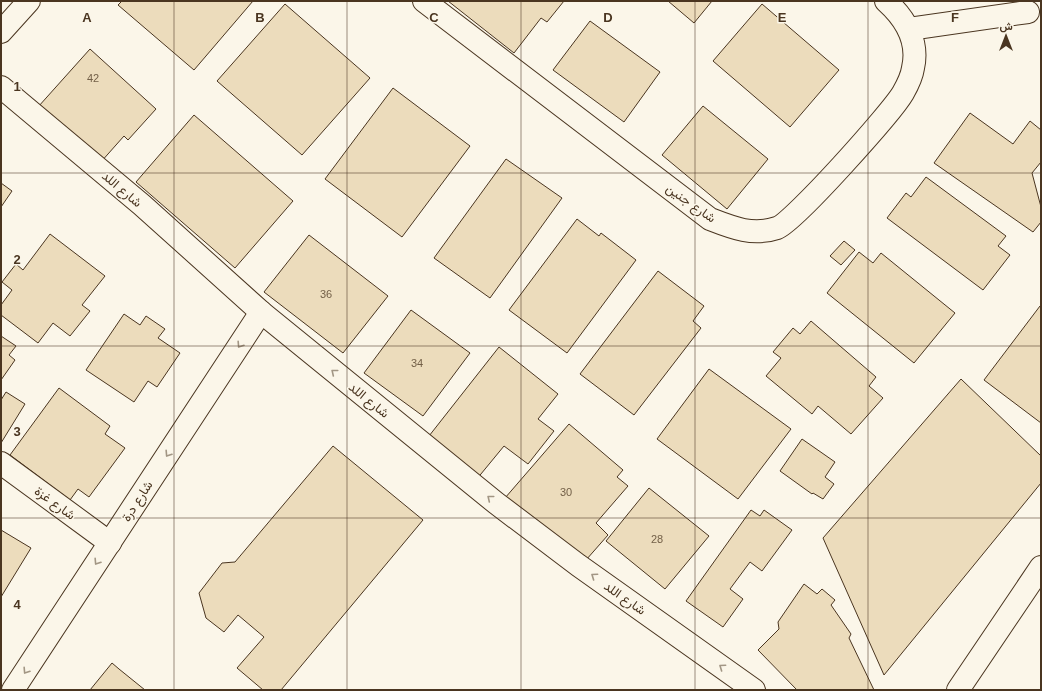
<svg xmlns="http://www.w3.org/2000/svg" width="1042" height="691" viewBox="0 0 1042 691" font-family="Arial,Vazirmatn,sans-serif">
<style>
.building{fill:#ecdcbc;stroke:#4a3520}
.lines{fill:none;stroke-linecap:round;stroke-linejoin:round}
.street-casing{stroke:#4a3520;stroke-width:24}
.secondary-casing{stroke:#4a3520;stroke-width:24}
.street{stroke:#fbf6e9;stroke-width:22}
.secondary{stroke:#fbf6e9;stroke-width:22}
.oneway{stroke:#a29684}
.grid{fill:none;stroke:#4a3520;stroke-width:1;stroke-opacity:0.55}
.labels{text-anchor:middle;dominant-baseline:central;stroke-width:3;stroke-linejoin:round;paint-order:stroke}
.number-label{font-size:11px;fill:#725f47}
.street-label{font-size:13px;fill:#4a3520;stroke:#fbf6e9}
.grid-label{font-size:13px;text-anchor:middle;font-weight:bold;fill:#4a3520;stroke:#fbf6e9;stroke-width:3;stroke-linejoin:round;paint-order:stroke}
</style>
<rect width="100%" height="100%" fill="#fbf6e9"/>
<!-- building -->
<g class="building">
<path d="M122,1H253L194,70L118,5Z"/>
<path d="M448,1H564L547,22L541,18L514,53Z"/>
<path d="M668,1H712L694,23Z"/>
<path d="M285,4L370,78L302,155L217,81Z"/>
<path d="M762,4L839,70L790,127L713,61Z"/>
<path d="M590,21L660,72L624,122L553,70Z"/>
<path d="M90,49L156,109L128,140L124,136L100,163L38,107Z"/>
<path d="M393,88L470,146L402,237L325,179Z"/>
<path d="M703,106L768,159L727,209L662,155Z"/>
<path d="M970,113L1013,144L1030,121L1041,130V162L1032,173L1041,207V222L1033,232L934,163Z"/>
<path d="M194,115L293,201L235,268L136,182Z"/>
<path d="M506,159L562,198L490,298L434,258Z"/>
<path d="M926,177L1006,236L998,246L1010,255L983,290L887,218L906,193L911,197Z"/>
<path d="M1,183L12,191L1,207Z"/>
<path d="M577,219L599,236L601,233L636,260L567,353L509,310Z"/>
<path d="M50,234L105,276L82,305L90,311L70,336L53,323L38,343L1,315V305L12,290L2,282L16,264L23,270Z"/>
<path d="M309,235L388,296L343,353L264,292Z"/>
<path d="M844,241L855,250L841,265L830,256Z"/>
<path d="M859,252L873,263L881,253L955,313L914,363L827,293Z"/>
<path d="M658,271L704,306L693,321L701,328L634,415L580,374Z"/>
<path d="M1040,306L1041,307V423L984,380Z"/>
<path d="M411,310L470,353L423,416L364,373Z"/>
<path d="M124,314L140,325L146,316L165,329L158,338L180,353L157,387L148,381L134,402L86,370Z"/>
<path d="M811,321L876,377L869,386L883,398L851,434L818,406L812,414L766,376L781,358L773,352L793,328L800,334Z"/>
<path d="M1,336L16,346L9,355L15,360L1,380Z"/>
<path d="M499,347L558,394L538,419L554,431L528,464L504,446L476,480L429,436Z"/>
<path d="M709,369L791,429L738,499L657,439Z"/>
<path d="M961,379L1041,456V483L884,675L823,538Z"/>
<path d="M59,388L110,426L105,434L125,448L89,497L78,489L70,500L10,455Z"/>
<path d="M6,392L25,404L1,443V400Z"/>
<path d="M569,424L623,470L617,477L628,486L596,523L608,535L586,560L505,498Z"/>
<path d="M802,439L835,462L825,477L834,484L823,499L813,493L812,494L780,471Z"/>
<path d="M333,446L423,520L281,690H263L237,668L264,637L238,615L224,632L206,618L199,593L222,563L235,562Z"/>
<path d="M649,488L709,536L665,589L606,541Z"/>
<path d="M751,510L760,516L764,510L792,530L762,571L750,562L730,589L743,599L723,627L686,601Z"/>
<path d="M1,530L31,548L1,597Z"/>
<path d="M804,584L817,594L822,589L835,600L831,605L851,634L849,638L874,690H797L758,650L779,629L778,622Z"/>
<path d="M112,663L119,669L145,690H90Z"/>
</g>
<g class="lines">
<!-- street casing -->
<g class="street-casing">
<g id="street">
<path d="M424,1L710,219C733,228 753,236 777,228C793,223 892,112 903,93C907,86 912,75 913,68C919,42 906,19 886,1"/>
<path d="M909,29L1028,12"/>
<path d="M1,32L29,1"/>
<path d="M1,463L110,543"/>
<path d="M13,690L261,312"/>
</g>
</g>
<!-- secondary casing -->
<g class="secondary-casing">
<g id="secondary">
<path d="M1,87L142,205L261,312L496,503L578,565L754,690"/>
<path d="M958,690L1041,567"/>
</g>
</g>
<!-- street -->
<use href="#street" class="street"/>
<!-- secondary -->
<use href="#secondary" class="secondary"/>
</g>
<!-- one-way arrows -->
<defs><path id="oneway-chevron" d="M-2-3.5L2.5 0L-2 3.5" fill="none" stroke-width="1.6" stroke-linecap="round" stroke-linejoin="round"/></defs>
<g class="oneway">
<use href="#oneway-chevron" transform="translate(240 345) rotate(123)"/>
<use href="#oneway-chevron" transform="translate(334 372) rotate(-141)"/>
<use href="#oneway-chevron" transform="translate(168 454) rotate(123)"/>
<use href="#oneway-chevron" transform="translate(490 498) rotate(-141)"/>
<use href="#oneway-chevron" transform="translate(97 562) rotate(123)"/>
<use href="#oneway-chevron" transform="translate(594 576) rotate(-145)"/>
<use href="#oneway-chevron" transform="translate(722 667) rotate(-145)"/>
<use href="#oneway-chevron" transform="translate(26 671) rotate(123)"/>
</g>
<!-- grid -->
<path class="grid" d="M174,1V690M347,1V690M521,1V690M695,1V690M868,1V690M1,173H1041M1,346H1041M1,518H1041"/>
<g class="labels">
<!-- number labels -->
<g class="number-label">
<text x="93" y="78">42</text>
<text x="326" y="294">36</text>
<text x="417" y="363">34</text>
<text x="566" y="492">30</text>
<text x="657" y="539">28</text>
</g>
<!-- street labels -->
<g class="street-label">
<text transform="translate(122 189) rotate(40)">شارع اللد</text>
<text transform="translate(691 203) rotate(35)">شارع جنين</text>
<text transform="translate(369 400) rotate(39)">شارع اللد</text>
<text transform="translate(137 501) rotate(-57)">شارع درة</text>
<text transform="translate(55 503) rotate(36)">شارع غزة</text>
<text transform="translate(625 598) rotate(35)">شارع اللد</text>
</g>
</g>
<g class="grid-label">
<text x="87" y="22">A</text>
<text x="260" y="22">B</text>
<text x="434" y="22">C</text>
<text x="608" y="22">D</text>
<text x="782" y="22">E</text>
<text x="955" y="22">F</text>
<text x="17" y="91">1</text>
<text x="17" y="264">2</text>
<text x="17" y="436">3</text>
<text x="17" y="609">4</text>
</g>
<!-- border -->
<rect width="1042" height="691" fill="none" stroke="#4a3520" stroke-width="4"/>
<!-- north arrow -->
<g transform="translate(1006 36)" stroke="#fbf6e9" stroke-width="3" paint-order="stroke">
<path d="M0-3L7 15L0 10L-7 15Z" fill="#4a3520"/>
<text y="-6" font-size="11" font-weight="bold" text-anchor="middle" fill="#4a3520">ش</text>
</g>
</svg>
